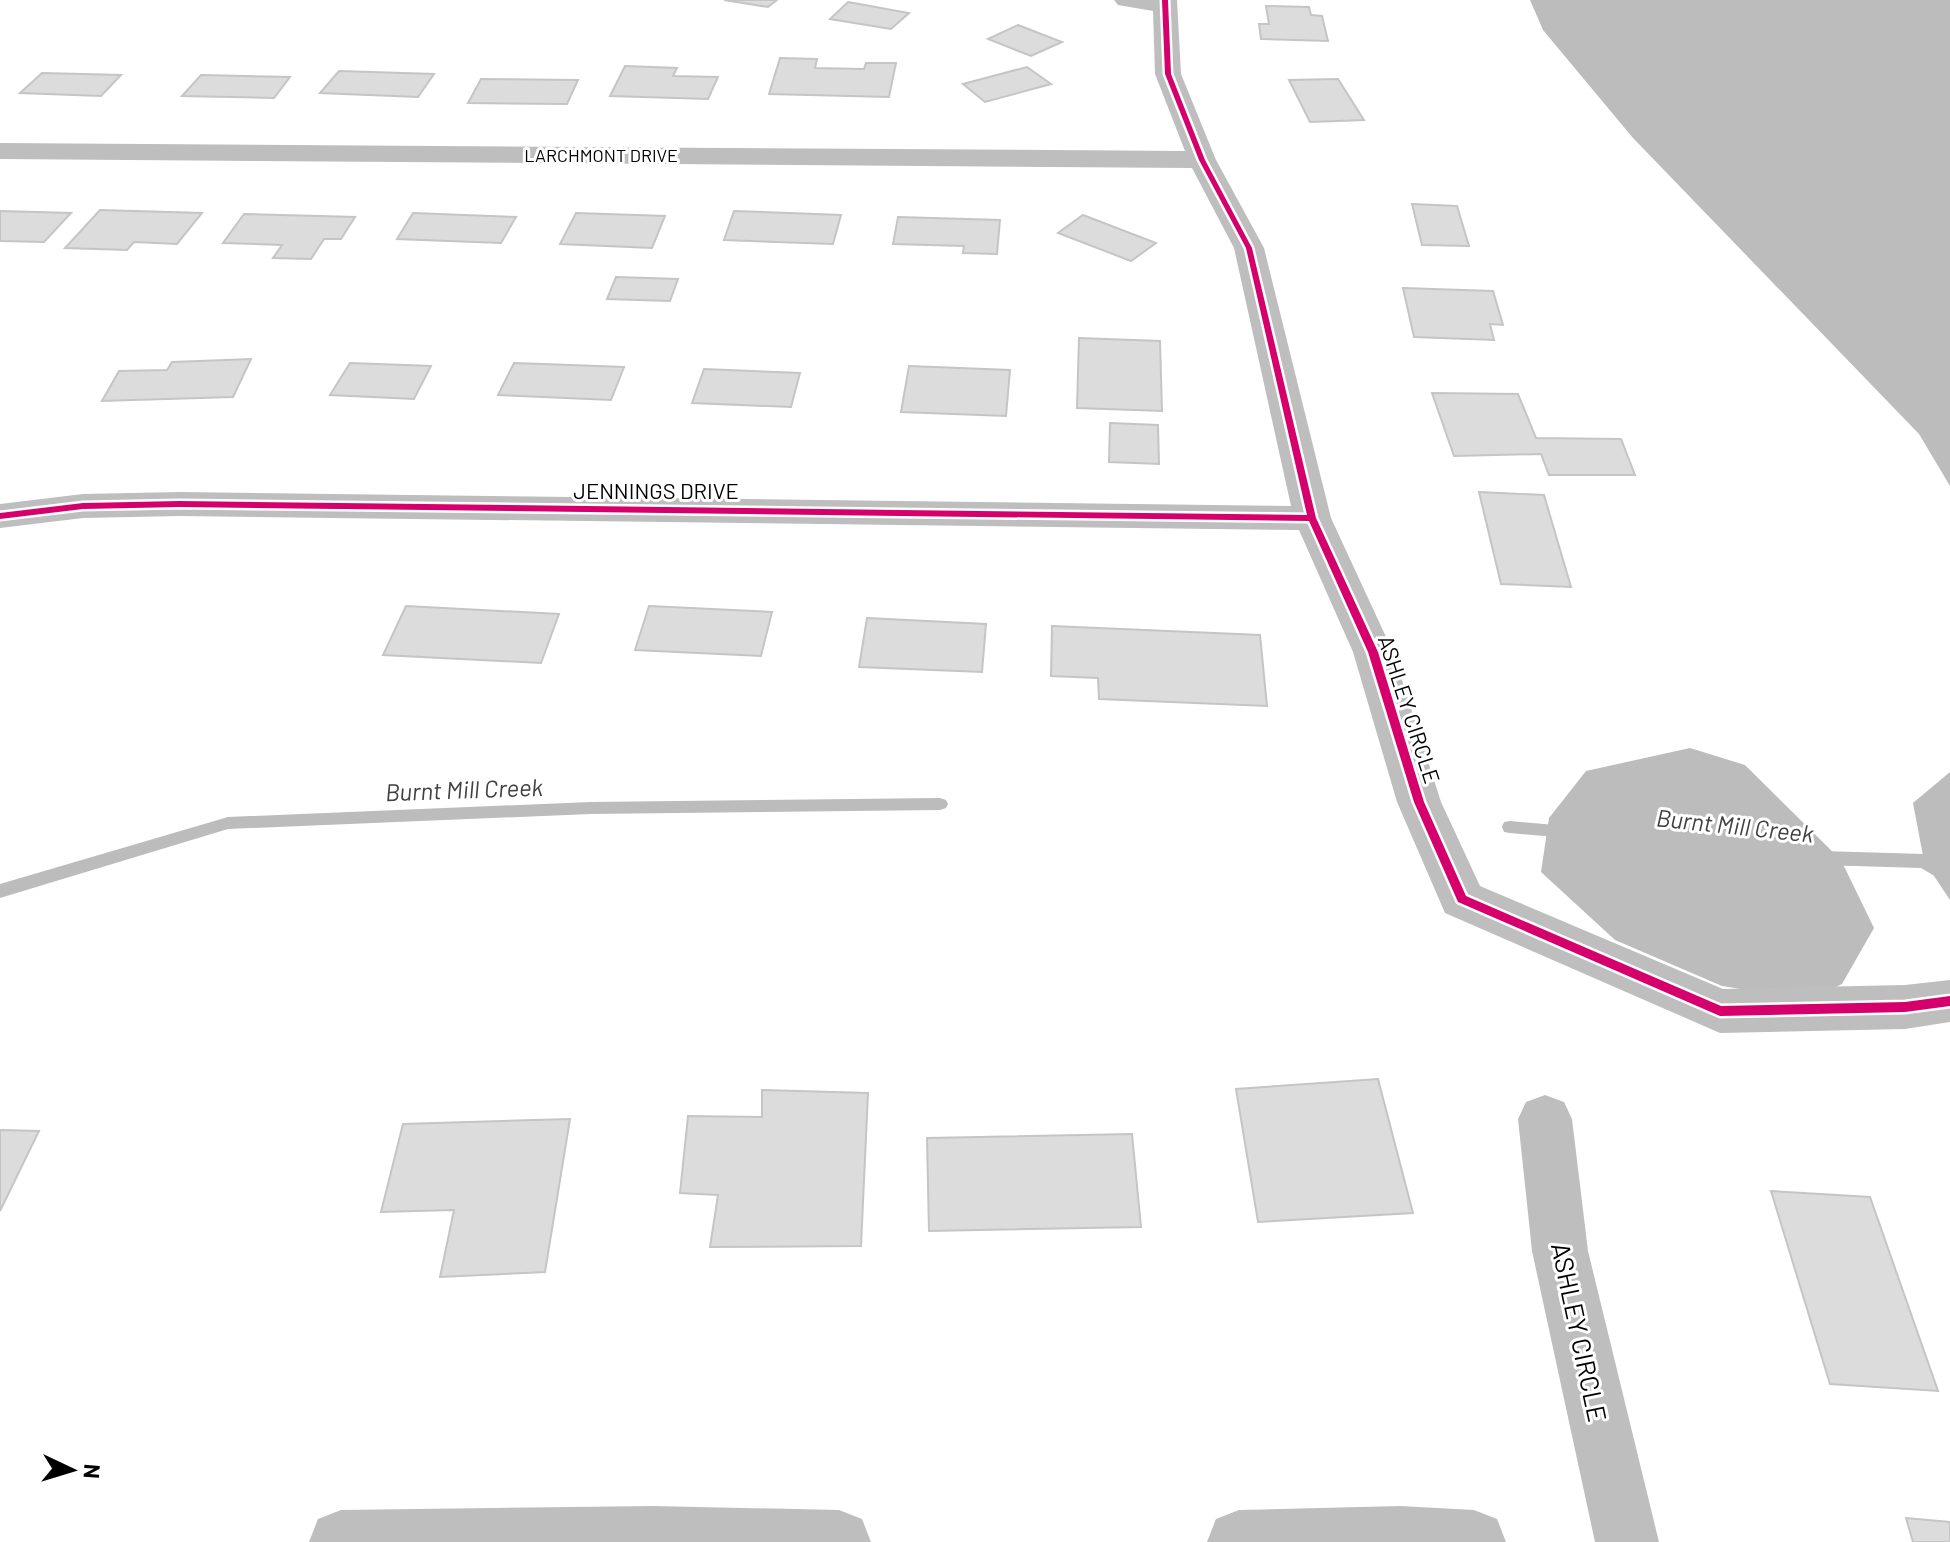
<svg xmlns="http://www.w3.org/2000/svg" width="1950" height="1542" viewBox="0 0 1950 1542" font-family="Barlow,sans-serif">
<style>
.water{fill:#bcbcbc}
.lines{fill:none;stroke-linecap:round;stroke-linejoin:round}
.stream{fill:#bcbcbc;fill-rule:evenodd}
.building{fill:#dcdcdc;stroke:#c5c5c5;stroke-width:2}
.minor{fill:#bebebe;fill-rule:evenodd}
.cycleway-casing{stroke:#fff;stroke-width:5}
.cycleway{fill:#d6006c;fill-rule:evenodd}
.labels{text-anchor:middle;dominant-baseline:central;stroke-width:6;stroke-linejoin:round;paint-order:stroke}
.far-street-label{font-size:18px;fill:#000;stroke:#fff}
.street-label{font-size:22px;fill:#000;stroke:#fff}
.water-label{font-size:24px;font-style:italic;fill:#404040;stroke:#fff}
.near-street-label{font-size:26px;fill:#000;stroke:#fff}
</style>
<rect width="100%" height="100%" fill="#fff"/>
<!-- water -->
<g class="water">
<path d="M1530,0H1950V486L1919,434L1633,138L1543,30Z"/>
<path d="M1690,748L1745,765L1841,860L1874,928L1842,984L1809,1000L1722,986L1615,940L1541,872L1549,818L1586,771Z"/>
<path d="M1950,772V900L1924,861L1913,803Z"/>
</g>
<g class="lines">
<!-- stream -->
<g class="stream">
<path d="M940,798L946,800L948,804L946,808L940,810L590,814L228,829L0,898V884L228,817L590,802Z"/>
<path d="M1510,821L1567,826L1573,827L1575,832L1573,837L1567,838L1510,833L1504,832L1502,827L1504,822Z"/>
<path d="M1821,851L1924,854L1950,869V885L1921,868L1821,865L1815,863L1813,858L1815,853Z"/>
</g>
</g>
<!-- building -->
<g class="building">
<path d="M724,0H777L768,7Z"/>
<path d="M848,2L909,13L891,29L830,19Z"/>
<path d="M1266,6L1309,7L1311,15L1322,16L1328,41L1261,39L1259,24H1269Z"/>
<path d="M1018,25L1062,42L1031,56L988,39Z"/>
<path d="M780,58L817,59L815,68L864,69L866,63H896L889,97L769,94Z"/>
<path d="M625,66L677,68L673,76L718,77L708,99L610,96Z"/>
<path d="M1027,67L1051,84L985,102L963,84Z"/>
<path d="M339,71L434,74L418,97L320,93Z"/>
<path d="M42,73L121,75L101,96L20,93Z"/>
<path d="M201,75L290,77L274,98L182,96Z"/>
<path d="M481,79L578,80L567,104L468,103Z"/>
<path d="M1338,79L1364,120L1310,122L1289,80Z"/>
<path d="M1412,204L1457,206L1469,246L1422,245Z"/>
<path d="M100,210L202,213L177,244L134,242L127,250L65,248Z"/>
<path d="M0,211L71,213L44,242L0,241Z"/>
<path d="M734,211L841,215L833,244L724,240Z"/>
<path d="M413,213L516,217L501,243L397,239Z"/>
<path d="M576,213L665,216L652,248L560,244Z"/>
<path d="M244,214L355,217L341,239H324L311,259L273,258L282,245L223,243Z"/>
<path d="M1083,215L1156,243L1131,261L1058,233Z"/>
<path d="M898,217L1000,220L997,254L963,253L964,246L893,244Z"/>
<path d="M616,277L678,279L670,301L607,299Z"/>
<path d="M1403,288L1493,291L1503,325L1490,324L1494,340L1414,337Z"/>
<path d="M1079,338L1160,341L1162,411L1077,408Z"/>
<path d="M251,359L233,397L102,401L119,371L167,370L172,362Z"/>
<path d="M350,363L431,366L414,399L330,395Z"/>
<path d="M514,363L624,367L611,400L498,395Z"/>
<path d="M909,366L1010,370L1006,416L901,412Z"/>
<path d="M704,369L800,373L791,407L692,403Z"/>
<path d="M1432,393L1518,394L1536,438L1621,439L1635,475H1549L1541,454L1454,456Z"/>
<path d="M1110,423L1158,425L1159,464L1109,462Z"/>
<path d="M1479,492L1544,495L1571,587L1501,584Z"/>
<path d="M406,606L559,614L541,663L383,655Z"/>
<path d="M649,606L772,612L761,656L635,650Z"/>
<path d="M867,618L986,624L982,672L859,667Z"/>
<path d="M1052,626L1260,635L1267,706L1099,699L1098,678L1051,676Z"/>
<path d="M1378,1079L1413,1213L1258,1222L1236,1089Z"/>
<path d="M762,1090L868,1093L861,1246L710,1247L718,1195L680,1193L688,1116L762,1117Z"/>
<path d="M570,1119L545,1272L440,1277L454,1210L381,1212L403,1124Z"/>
<path d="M0,1130L39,1131L0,1211Z"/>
<path d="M1132,1134L1141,1227L929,1231L927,1138Z"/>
<path d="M1771,1191L1870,1197L1938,1391L1830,1384Z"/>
<path d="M1906,1518L1950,1522V1542H1913Z"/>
</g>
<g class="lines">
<!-- minor -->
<g class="minor">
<path d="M1114,0H1177L1181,74L1216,160L1264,248L1331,518L1393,652L1441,802L1480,886L1723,989L1905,985L1950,980V1022L1905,1029L1720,1033L1445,913L1397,802L1353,652L1299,530L180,516L83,518L0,528V504L83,494L180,492L1291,506L1234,248L1192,168L0,159V143L1185,151L1155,74L1153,11L1118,5Z"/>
<path d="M1545,1095L1564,1102L1572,1119L1588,1251L1659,1542H1595L1532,1251L1518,1119L1526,1102Z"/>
<path d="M654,1506L839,1510L862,1519L871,1542H309L318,1519L341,1510Z"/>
<path d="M1400,1506L1474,1510L1497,1519L1506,1542H1207L1216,1519L1239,1510Z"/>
</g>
<!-- cycleway casing -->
<g class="cycleway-casing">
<path id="cycleway" d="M1162,0H1168L1171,74L1205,160L1252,248L1316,518L1378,652L1424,802L1466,896L1721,1006L1905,1002L1950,996V1006L1905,1012L1720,1016L1458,902L1414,802L1368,652L1309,521L180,507L83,509L0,519V513L83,503L180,501L1307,515L1246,248L1199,160L1165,74Z"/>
</g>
<!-- cycleway -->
<use href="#cycleway" class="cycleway"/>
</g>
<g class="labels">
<!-- far-street labels -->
<g class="far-street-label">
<text x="601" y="155">LARCHMONT DRIVE</text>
</g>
<!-- street labels -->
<g class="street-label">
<text x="656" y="490">JENNINGS DRIVE</text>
<text transform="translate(1410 709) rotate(72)">ASHLEY CIRCLE</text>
</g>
<!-- water labels -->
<g class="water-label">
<text transform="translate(464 789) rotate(-2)">Burnt Mill Creek</text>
<text transform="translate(1735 825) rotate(6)">Burnt Mill Creek</text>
</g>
<!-- near-street labels -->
<g class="near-street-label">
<text transform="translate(1580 1332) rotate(78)">ASHLEY CIRCLE</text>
</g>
</g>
<!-- north arrow -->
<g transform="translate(72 1470) rotate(94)" stroke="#ffffff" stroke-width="6" paint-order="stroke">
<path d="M0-6L14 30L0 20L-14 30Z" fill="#000000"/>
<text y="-12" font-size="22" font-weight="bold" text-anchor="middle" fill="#000000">N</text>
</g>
</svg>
